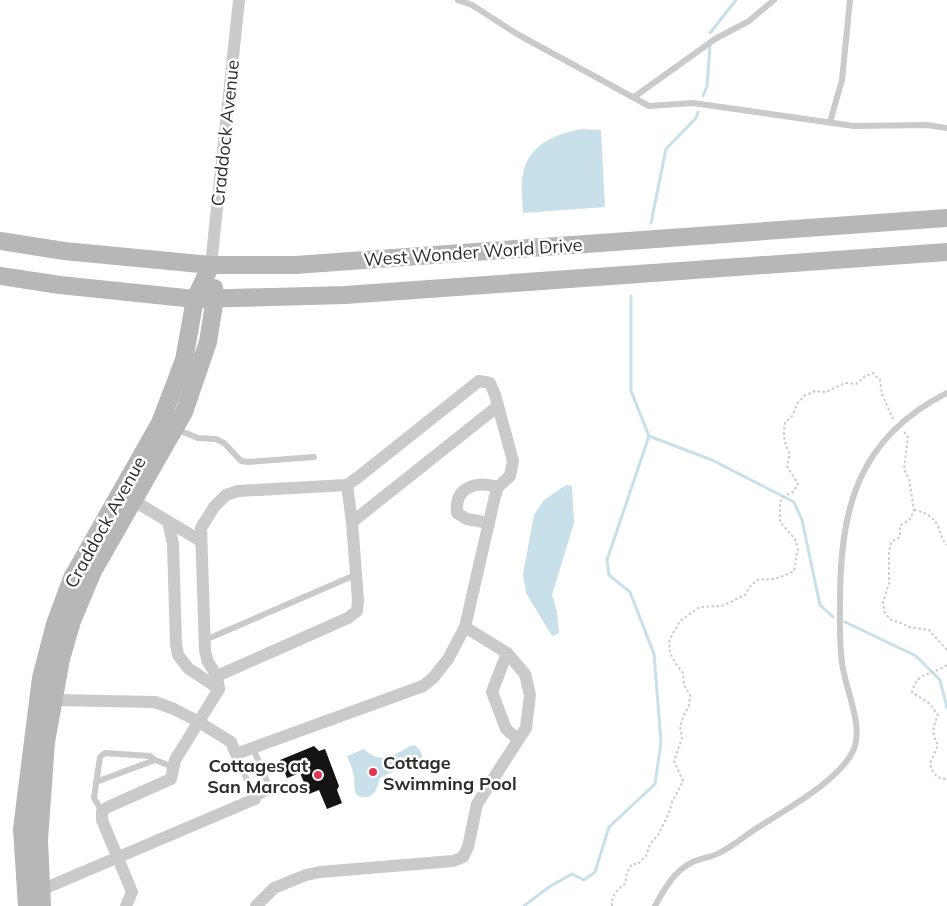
<svg xmlns="http://www.w3.org/2000/svg" width="947" height="906" viewBox="0 0 947 906" font-family="Mulish,sans-serif">
<style>
.water{fill:#c7e0ea}
.lines{fill:none;stroke-linecap:round;stroke-linejoin:round}
.stream{stroke:#c7e0ea;stroke-width:3}
.building{fill:#141414}
.path{stroke:#cacaca;stroke-width:2;stroke-dasharray:2.5 2.5;stroke-linecap:butt}
.lane{stroke:#cacaca;stroke-width:6}
.street{stroke:#cacaca;stroke-width:12}
.secondary{stroke:#b7b7b7;stroke-width:18}
.poi-dot{fill:#df3452;stroke:#fff;stroke-width:2}
.labels{text-anchor:middle;dominant-baseline:central;stroke-width:5;stroke-linejoin:round;paint-order:stroke}
.street-label{font-size:18px;fill:#2d2d2d;stroke:#fff}
.poi-label{font-size:18px;font-weight:bold;fill:#2d2d2d;stroke:#fff;text-anchor:start}
</style>
<rect width="100%" height="100%" fill="#fff"/>
<!-- water -->
<g class="water">
<path d="M581,129L601,130L605,207L523,213C523,201 520,186 523,174C529,144 554,135 581,129Z"/>
<path d="M566,485L572,486L574,523L552,595L557,611L559,633L552,636L526,593L523,574L534,515L544,500Z"/>
<path d="M414,745L420,750L422,756L420,763L409,764L380,778C377,791 372,802 357,795C353,788 355,784 354,777C353,770 350,763 347,756L364,749C381,765 393,756 410,746Z"/>
</g>
<g class="lines">
<!-- stream -->
<g class="stream">
<path d="M710,33L736,0"/>
<path d="M703,96L707,86L710,45"/>
<path d="M651,223L666,149L696,118L698,112"/>
<path d="M649,436L712,460L794,502L802,520L820,605L833,617"/>
<path d="M845,622L916,656L940,680L947,708"/>
<path d="M524,906L549,887L572,874L584,880L595,872L609,827L655,784L661,742L654,654L630,592L609,575L607,560L649,436L631,391V296"/>
</g>
</g>
<!-- building -->
<path class="building" d="M314,746L319,751L325,749L339,786L337,790L342,803L327,809L319,790L309,794L300,773L287,778L280,760Z"/>
<g class="lines">
<!-- path -->
<g class="path">
<path d="M904,432L908,437L904,469L909,479L914,510L911,518L900,526V537L891,542L889,553V583L883,603L885,613L891,620L901,623L909,627L929,630L947,650"/>
<path d="M914,510C924,512 933,516 938,526C942,534 940,537 947,545"/>
<path d="M947,665C931,676 917,671 912,692L930,704L938,715C933,727 931,733 938,745L930,764C933,773 936,779 947,779"/>
<path d="M612,906C611,895 617,890 625,884L627,873L632,864H638L646,856L650,844L658,835L669,813L672,802L683,781L674,761L682,738L680,727L683,717L689,706L690,695L684,685L683,673L676,664L670,653L669,642L674,631L681,620L700,607L722,606L745,595L751,585L759,579C772,581 782,577 794,571C796,564 795,557 798,550L795,539L780,522V502L783,497L793,492L798,484L787,466L790,454C784,443 783,435 785,423L793,415L797,404L804,396L815,391L826,392L845,383L856,384L864,377L873,373L880,380L882,394L894,421"/>
</g>
<!-- lane -->
<g class="lane">
<path d="M458,0L472,5L517,34L649,106L693,103L854,126L927,125L947,128"/>
<path d="M634,97L715,39L749,21L774,0"/>
<path d="M830,122L842,80L850,0"/>
<path d="M176,429L198,438L216,439L224,443L241,461L248,462L314,457"/>
<path d="M205,640L355,575"/>
<path d="M236,754L255,799L271,791L253,748"/>
<path d="M96,782L155,760"/>
<path d="M102,811L94,798L100,757L105,753L150,756L155,760L173,767"/>
<path d="M655,906C664,890 674,871 691,863C699,858 710,858 719,853C732,847 742,838 754,830C783,811 838,782 853,751C865,726 844,687 842,662C839,642 840,621 840,601C840,508 858,438 947,393"/>
</g>
<!-- street -->
<g class="street">
<path d="M211,265L239,0"/>
<path d="M347,485L352,522"/>
<path d="M134,501L201,541"/>
<path d="M168,521L173,544L176,644L178,655L188,668L219,689"/>
<path d="M489,523L467,519L457,513C454,486 477,481 498,487"/>
<path d="M507,653L492,692L506,729L518,739"/>
<path d="M217,676L348,618L357,611L358,600L352,522L498,406"/>
<path d="M54,700L155,702L174,709L199,722L231,742L236,754L423,686L433,678L448,659L465,627L495,496L498,487L510,476L513,461L495,395L490,383L479,381L357,478L347,485L238,491L226,495L214,507L201,528L205,651L208,662L217,676L219,689L175,760L171,779L108,807L102,811V820L132,892L126,906"/>
<path d="M41,890L255,799"/>
<path d="M256,906L274,888L306,875L320,872L453,861L463,857L468,847L477,804L526,728L530,695L525,674L507,653L465,627"/>
</g>
<!-- secondary -->
<g class="secondary">
<path d="M0,241L64,251L211,265H295L947,218"/>
<path d="M0,276L60,285L195,299L345,295L947,252"/>
<path d="M27,906L22,829L41,678L55,624L72,578L160,423L184,360L195,299L211,265"/>
<path d="M42,906L39,840L46,742L61,659L72,621L93,571L184,412L208,342L215,298L214,288"/>
</g>
</g>
<!-- markers -->
<g class="poi-dot">
<circle cx="373" cy="772" r="5"/>
<circle cx="318" cy="775" r="5"/>
</g>
<g class="labels">
<!-- street labels -->
<g class="street-label">
<text transform="translate(225 133) rotate(-84)">Craddock Avenue</text>
<text transform="translate(473 252) rotate(-4)">West Wonder World Drive</text>
<text transform="translate(105 522) rotate(-61)">Craddock Avenue</text>
</g>
<!-- poi labels -->
<g class="poi-label">
<text x="383" y="762">Cottage<tspan x="383" dy="21">Swimming Pool</tspan></text>
<text x="308" y="765" text-anchor="end">Cottages at<tspan x="308" dy="21">San Marcos</tspan></text>
</g>
</g>
</svg>
